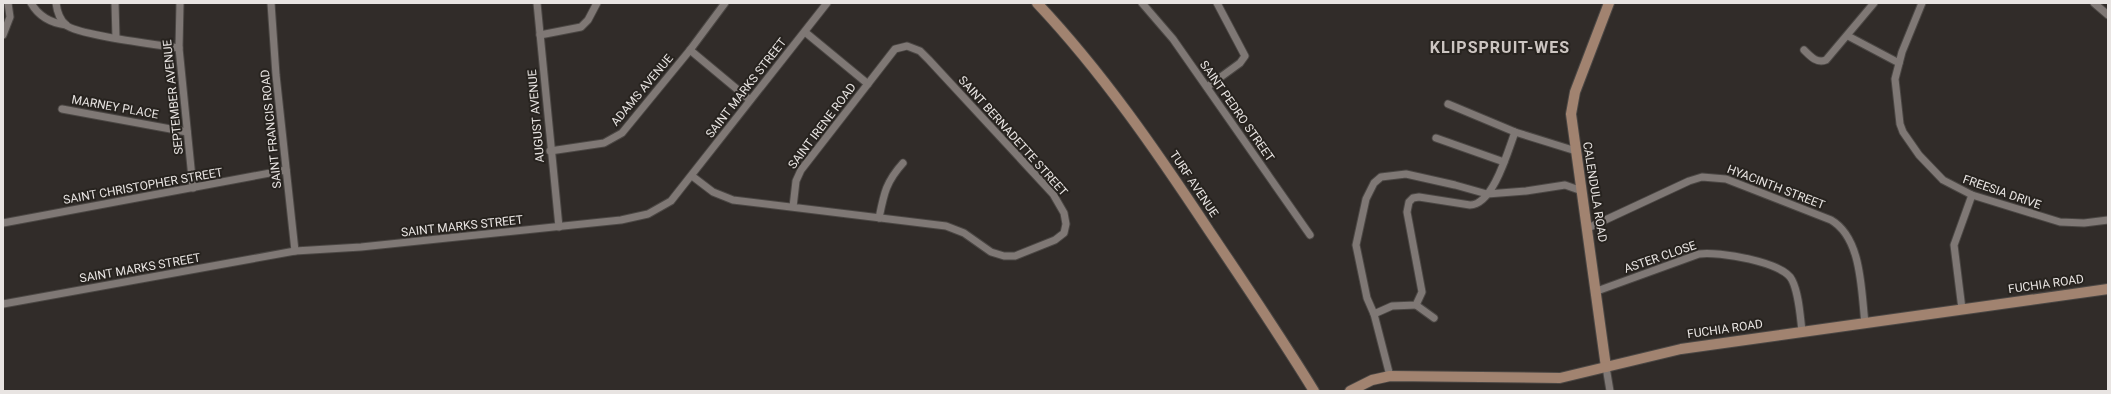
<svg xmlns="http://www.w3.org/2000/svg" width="2111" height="394" viewBox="0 0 2111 394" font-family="Roboto,sans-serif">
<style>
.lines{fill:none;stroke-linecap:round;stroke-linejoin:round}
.street-casing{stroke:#4b4744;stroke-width:9}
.secondary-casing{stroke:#4b4744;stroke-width:12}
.street{stroke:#7f7875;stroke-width:7}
.secondary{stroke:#a18370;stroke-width:10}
.labels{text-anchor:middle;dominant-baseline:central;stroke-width:4;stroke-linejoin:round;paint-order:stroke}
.street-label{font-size:12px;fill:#e8e4e2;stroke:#27231f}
.district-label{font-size:16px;font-weight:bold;letter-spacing:1px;fill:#ccc5c1;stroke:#27231f}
</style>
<rect width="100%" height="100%" fill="#312c29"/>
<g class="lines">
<!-- street casing -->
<g class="street-casing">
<g id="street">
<path d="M31,3C39,17 51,23 66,25"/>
<path d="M56,3C57,11 60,20 66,25C77,35 160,45 179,48"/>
<path d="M115,3L116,38"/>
<path d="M180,3L179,48L193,188"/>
<path d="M271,3L276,75L295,251"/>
<path d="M537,3L559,227"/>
<path d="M1142,3L1173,39L1310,235"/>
<path d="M1922,3L1902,52L1895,79L1900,124L1903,132L1919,155L1943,180L1972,195L2060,222L2084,223L2108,220"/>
<path d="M2094,3L2108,15"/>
<path d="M805,32L868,84"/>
<path d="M3,35L10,17L8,3"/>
<path d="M540,35L581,27L588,20L597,3"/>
<path d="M1848,36L1899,63"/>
<path d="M690,50L750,100"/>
<path d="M1804,50C1810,56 1817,64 1826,60L1874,3"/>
<path d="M1207,87L1240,63L1245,56L1217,3"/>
<path d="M1448,104L1515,132L1576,151"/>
<path d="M62,109L187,132"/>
<path d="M1436,138L1504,162"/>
<path d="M550,151L604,143L622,133L690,50L725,3"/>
<path d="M692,176L713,192L733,200L946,226L964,233L991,252L1004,256H1015L1055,240L1064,233L1066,224L1064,213L1053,194L929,60L920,51L907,46L895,49L801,170L796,181L793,207"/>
<path d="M879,218C884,193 886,182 903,163"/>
<path d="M3,223L286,170"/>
<path d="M1588,228L1689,181L1702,177L1726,179L1831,220C1862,238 1861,290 1865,323"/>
<path d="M1597,291L1699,254C1718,251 1784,262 1792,280C1799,294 1800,315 1802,331"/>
<path d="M3,304L295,251L361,247L621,220L648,214L671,201L827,3"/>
<path d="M1416,305L1434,318"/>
<path d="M1962,309L1954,245L1972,195"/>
<path d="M1374,314L1367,298L1356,245L1366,199L1374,183L1381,177L1406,174L1455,185L1487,194L1526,191L1565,185L1582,191"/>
<path d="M1606,367L1610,391"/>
<path d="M1390,376L1374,314L1392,306L1416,305L1422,292L1407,212L1409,202L1413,198L1419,197L1470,205C1493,205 1508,151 1515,132"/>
</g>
</g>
<!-- secondary casing -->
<g class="secondary-casing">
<g id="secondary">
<path d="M1037,3C1103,73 1157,152 1210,232C1245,284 1281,337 1314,391"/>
<path d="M1606,367L1571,114L1575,92L1609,3"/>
<path d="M1350,391L1372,380L1390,376L1560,378L1681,349L2108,289"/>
</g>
</g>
<!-- street -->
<use href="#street" class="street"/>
<!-- secondary -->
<use href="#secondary" class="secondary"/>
</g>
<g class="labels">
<!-- street labels -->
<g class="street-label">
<text transform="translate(746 88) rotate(-52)">SAINT MARKS STREET</text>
<text transform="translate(642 90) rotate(-50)">ADAMS AVENUE</text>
<text transform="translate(173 97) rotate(-96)">SEPTEMBER AVENUE</text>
<text transform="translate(115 107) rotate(10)">MARNEY PLACE</text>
<text transform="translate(1237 111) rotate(55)">SAINT PEDRO STREET</text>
<text transform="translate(536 116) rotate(-95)">AUGUST AVENUE</text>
<text transform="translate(822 126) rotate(-53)">SAINT IRENE ROAD</text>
<text transform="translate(271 129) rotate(-96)">SAINT FRANCIS ROAD</text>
<text transform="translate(1013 136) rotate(48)">SAINT BERNADETTE STREET</text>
<text transform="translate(1194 184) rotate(56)">TURF AVENUE</text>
<text transform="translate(143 186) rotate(-10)">SAINT CHRISTOPHER STREET</text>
<text transform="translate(1776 187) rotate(21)">HYACINTH STREET</text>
<text transform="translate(1595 192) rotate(81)">CALENDULA ROAD</text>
<text transform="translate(2002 192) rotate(19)">FREESIA DRIVE</text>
<text transform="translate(462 226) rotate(-6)">SAINT MARKS STREET</text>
<text transform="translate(1660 257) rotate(-19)">ASTER CLOSE</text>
<text transform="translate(140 268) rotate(-10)">SAINT MARKS STREET</text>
<text transform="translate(2046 284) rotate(-8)">FUCHIA ROAD</text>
<text transform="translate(1725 329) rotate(-8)">FUCHIA ROAD</text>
</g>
<!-- district labels -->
<g class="district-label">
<text x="1500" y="47">KLIPSPRUIT-WES</text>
</g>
</g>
<!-- border -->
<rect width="2111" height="394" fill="none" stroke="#e8e4e2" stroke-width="8"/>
</svg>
